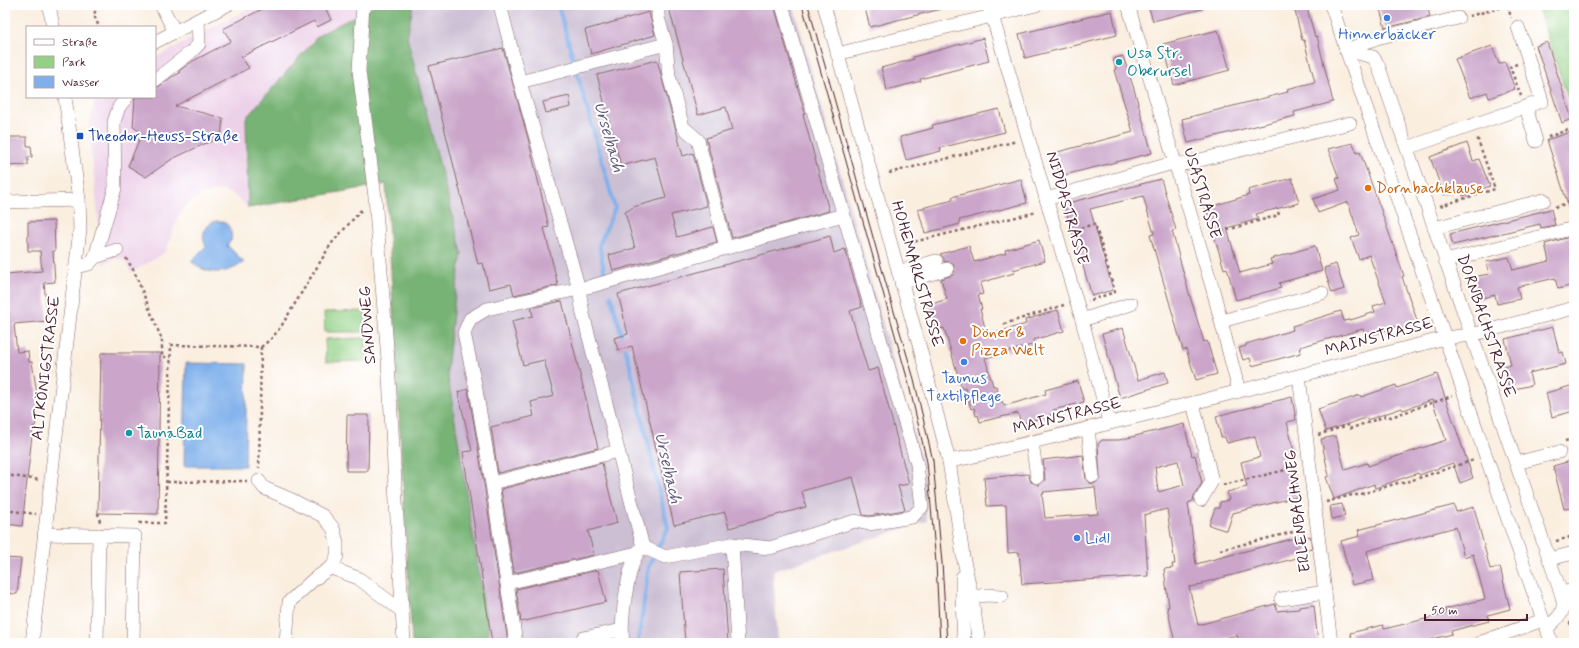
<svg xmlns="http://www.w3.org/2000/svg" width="1579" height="648" viewBox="0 0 1579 648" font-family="Mynerve,sans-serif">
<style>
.built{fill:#edd1e9}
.industrial{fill:#ccbfd4}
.green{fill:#94d187;stroke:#6f7859}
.forest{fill:#77b374;stroke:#606950}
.water{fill:#7fb0eb;stroke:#64688b}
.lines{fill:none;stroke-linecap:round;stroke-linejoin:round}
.stream{stroke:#7fb0eb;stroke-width:4}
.building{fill:#cba6ca;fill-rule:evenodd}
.minor-casing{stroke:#88676a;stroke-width:14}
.path{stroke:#88676a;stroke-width:2.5;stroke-dasharray:3 3;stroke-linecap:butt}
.minor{stroke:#fff;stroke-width:13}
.tram{stroke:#4a1f2b;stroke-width:1}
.shop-dot{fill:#3f7fe0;stroke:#fff;stroke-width:1.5}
.culture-dot{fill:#0f9aa8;stroke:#fff;stroke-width:1.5}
.transit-dot{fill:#1a4fb4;stroke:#fff;stroke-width:1.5}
.food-dot{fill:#e8710a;stroke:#fff;stroke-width:1.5}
.labels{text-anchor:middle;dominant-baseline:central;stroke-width:4;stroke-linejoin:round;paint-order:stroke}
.shop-label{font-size:16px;fill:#366cbe;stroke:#fff}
.culture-label{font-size:16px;fill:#0d838f;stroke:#fff;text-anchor:start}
.transit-label{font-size:16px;fill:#164399;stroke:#fff;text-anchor:start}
.food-label{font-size:16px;fill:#c56008;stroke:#fff;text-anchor:start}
.street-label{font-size:16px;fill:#4a1f2b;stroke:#fff}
.water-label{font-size:17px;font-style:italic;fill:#5f5978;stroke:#fff}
</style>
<rect width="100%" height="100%" fill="#fff"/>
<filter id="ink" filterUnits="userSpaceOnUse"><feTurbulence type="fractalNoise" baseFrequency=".025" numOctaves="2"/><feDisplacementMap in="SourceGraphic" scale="8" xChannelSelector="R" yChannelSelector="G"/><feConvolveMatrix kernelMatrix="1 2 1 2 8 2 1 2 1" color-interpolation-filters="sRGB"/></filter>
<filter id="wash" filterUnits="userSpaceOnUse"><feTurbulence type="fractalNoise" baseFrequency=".012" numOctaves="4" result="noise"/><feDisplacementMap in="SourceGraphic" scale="16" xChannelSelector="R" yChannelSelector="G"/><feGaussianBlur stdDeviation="0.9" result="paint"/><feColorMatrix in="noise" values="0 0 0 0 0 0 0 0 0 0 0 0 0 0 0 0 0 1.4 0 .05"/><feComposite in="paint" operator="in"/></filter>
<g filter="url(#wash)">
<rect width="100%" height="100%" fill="#faeedf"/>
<!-- built -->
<path class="built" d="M255,5H357L358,15L246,118L248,208L235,196L227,192L220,190L202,195L186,205L179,213L166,251L161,255L131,273L125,260L117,258L103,264L89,129L95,101L99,97H155V58Z"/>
<!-- industrial -->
<path class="industrial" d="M413,5H793L922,463L927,521L773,571L778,643H490L447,371L454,302L462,253L407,37Z"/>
<!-- green -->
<g class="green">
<path d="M1537,5H1574V117Z"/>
<path d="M365,311L366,332H325L324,312Z"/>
<path d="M366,338V361L326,362L325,339Z"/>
</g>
<!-- forest -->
<path class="forest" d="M376,5H413L407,37L462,253L454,302L447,371L490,643H412L386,184L248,208L246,118L319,35Z"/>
<!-- water -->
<g class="water">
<path d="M216,221C228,221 233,229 231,241L227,245L244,262C227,275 207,276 191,261L206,246C200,235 205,225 216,221Z"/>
<path d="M186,363L247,364L245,466H184Z"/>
</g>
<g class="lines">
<!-- stream -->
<g class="stream">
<path d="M558,5L615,208L599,245L605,275"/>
<path d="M611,296L630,366L668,528L649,566L638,643"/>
</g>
</g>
<g id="blocks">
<!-- building -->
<g class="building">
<path d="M270,5H324L331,20L317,27L314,21L241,57L249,68L175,106L223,118L221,138L204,144L172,159L146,177L128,166L142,133L133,127L135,97H155V88L160,86L172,77L180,73L179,71L193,61L231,41L223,29Z"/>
<path d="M681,5H774L805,113L803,114L829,211L732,238L706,138L732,130L726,107L698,115L669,8Z"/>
<path d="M864,5H941V9L870,27Z"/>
<path d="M1148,5H1202V9L1153,21Z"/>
<path d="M1379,5H1392L1394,9L1408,5H1427L1430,17L1385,28Z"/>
<path d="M1307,8L1315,37L1317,36L1333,102L1294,112L1295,116L1188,143L1182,119L1288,92L1287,89L1315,82L1304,40H1302L1295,11Z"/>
<path d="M1112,11L1117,35L1025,58L1019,34Z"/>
<path d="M649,12L655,35L591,54L585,30Z"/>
<path d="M1218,30L1230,70L1174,85L1163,44Z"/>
<path d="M983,38L989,61L920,79L921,81L887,90L881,68L914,59L913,57Z"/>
<path d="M1547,42L1572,119L1562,123L1536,46Z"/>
<path d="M1492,46L1499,64L1505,62L1515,89L1489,98L1487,92L1470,98L1455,59Z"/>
<path d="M503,48L528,138L549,227L544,228L558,285L514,295L511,284L489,289L483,263L478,264L429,66Z"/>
<path d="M1123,56L1134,89L1152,153L1060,176L1054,153L1133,132L1114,70L1116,69L1113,59Z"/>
<path d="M657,60L683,156L693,153L707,206L671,215L677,237L713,227L717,242L613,271L609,255L635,248L625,212L629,210L633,207L666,198L655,157L621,166L597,75Z"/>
<path d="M569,96L571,107L546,113L543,102Z"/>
<path d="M999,109L1005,132L940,148L941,151L906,160L900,137L933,128L932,125Z"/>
<path d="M1570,132L1574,145V216L1572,217L1547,140Z"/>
<path d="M5,137H27V146H31L32,157H28V165L5,166Z"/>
<path d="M1353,143L1357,153L1360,152L1381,210L1404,276L1402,277L1418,323L1398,330L1397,326L1366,337L1363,329L1300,347L1301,353L1252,366L1250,358L1243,360L1239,348L1246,346V344L1293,330L1292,326L1341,311L1344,321L1354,319L1375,312L1373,306L1386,302L1369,255L1359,259L1351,238L1359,235L1348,202L1318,213L1313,199L1340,190L1336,179L1339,178L1328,149Z"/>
<path d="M1467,143L1473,161L1479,159L1490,186L1463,196L1460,189L1444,195L1430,157Z"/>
<path d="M1292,178L1299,203L1256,214L1258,219L1227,228L1240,273L1272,264L1270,259L1315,246L1322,271L1279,283L1281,288L1236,300L1227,268L1224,269L1206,208L1249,195L1248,190Z"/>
<path d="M1021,179L1027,203L959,220L960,224L925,233L918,209L953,200L952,197Z"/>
<path d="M1161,179L1176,230L1172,231L1189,293L1204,342L1207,341L1217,374L1196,380L1186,349L1183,350L1150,235L1154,234L1143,196L1090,209L1113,290L1092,296L1064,204Z"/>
<path d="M1551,209L1555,225L1541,228L1540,224L1453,245L1450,234Z"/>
<path d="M54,221L55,251H53L55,282L44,283L48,321L14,324L17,352L28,351L29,362H32L38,400L35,427L33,426L22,526L5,524V421L8,399L5,400V274L42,271L40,251H28V222Z"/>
<path d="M830,236L834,253L845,249L862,307L850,311L868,371L878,368L909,484L898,486L905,510L869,516L863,515L853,477L802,491L806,507L729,528L725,512L674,525L632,346L618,350L614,338L628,334L618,294Z"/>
<path d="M1570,237L1574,253V285L1558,289L1555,278L1517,287L1520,299L1497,304L1495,295L1478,299L1473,277L1489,274L1486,262L1509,257L1513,270L1549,261L1545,244Z"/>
<path d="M1039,240L1045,261L1013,270L1014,273L980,283L983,294L978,295L982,309H980L987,335L1026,324L1025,320L1058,310L1064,331L1033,340L1035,344L985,358L993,386H996L1000,402L1002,401L1004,406L1046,394L1045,390L1078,381L1084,402L1053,410L1054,414L1021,424L1018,413L980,422L978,415L976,416L974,408L971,409L965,388L962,389L944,328L937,330L929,305L947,299L941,279L953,275L955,270L953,263L948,261L944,262V258L940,254L969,246L974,262L1006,253L1005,250Z"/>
<path d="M1336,264L1344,289L1332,293L1324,268Z"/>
<path d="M562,301L598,448L498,473L491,427L534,416L531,402L554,396L544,360L523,365L512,321L533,316L531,308Z"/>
<path d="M1553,327L1559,353L1563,352L1566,364L1529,373L1532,385L1510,390L1502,367L1511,365L1505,339Z"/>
<path d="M1123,328L1138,380L1165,372L1168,383L1120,398L1102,334Z"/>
<path d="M101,353H160L158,514L98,513Z"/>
<path d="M1437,374L1473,478L1460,483L1453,463L1419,475L1418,473L1375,488L1374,484L1334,499L1326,477L1329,476L1321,439L1336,436L1345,470L1367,463L1368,466L1446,440L1432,400L1403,410L1402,408L1367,420L1366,418L1326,431L1318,409L1360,395L1361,397L1396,385L1397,388Z"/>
<path d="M1574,385V411L1552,417L1546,393Z"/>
<path d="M468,389L484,484L508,643H492L463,452L472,451L458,392Z"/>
<path d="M1292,397L1296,420L1287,422L1295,456L1290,458L1300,496L1233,513L1227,531L1209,525L1215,508H1219L1220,502L1229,500L1227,492L1247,487L1241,462L1260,457L1255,436L1227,443L1225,437H1221L1216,416Z"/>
<path d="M347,415H369L368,471H346Z"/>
<path d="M1184,424L1192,456L1195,455L1202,483L1194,496L1193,501L1188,503L1196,564L1303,536V538L1310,536L1312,548L1306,549L1308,555L1202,583L1203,585L1189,587L1198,625L1275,604L1277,611L1299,609V607L1314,605L1318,643H1239L1237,635L1206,643H1175L1167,607H1169L1164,569L1173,568L1172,564H1175L1167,509L1144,515L1148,576L1022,584L1019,552L1008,553L1006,505L987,506L984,478L1028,474L1031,482L1039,485L1045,480L1043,460L1083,455L1086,480L1090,483L1094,484L1100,479L1098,444L1102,440H1119ZM1178,461L1184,485L1158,492L1155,467ZM1095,487L1098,514L1045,518L1042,494H1044L1043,492Z"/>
<path d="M1574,460V508L1564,509L1553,466Z"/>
<path d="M602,463L617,523L588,531L594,555L514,573L501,489Z"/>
<path d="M1342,504L1345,516L1332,519L1330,506Z"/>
<path d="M1454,505L1456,512L1474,507L1490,569L1500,567L1510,609L1488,615L1489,621L1451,631L1452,634L1418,643H1353L1350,633L1383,625L1384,629L1446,614L1445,609L1485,599L1473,554L1464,557L1456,527L1367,551L1374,580L1352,585L1341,541L1360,536L1358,530Z"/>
<path d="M5,558L21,559L17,594L5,593Z"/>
<path d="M723,569L728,643H685L680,572Z"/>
<path d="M598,570L606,602L521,622L516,589Z"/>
</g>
</g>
</g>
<g filter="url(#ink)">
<use href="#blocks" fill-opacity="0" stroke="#88676a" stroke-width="1"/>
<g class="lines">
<!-- minor casing -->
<g class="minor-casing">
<g id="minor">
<path d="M49,5L53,27"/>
<path d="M161,5L175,32"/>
<path d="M363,5L359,71L375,197L388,360L404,643"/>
<path d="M500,5L520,82L579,289L583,314L643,547C641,549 638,551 637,554C627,572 620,623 623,643"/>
<path d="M658,5V18L666,44L669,76L683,127L698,140L726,247"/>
<path d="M824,5L921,352L949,461L963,556L972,598L979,643"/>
<path d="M989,5L1082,320L1109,422"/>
<path d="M1128,5L1213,290L1239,391"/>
<path d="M1331,5L1466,399L1543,620L1547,628L1551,643"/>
<path d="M155,42L227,5"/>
<path d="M1346,50L1373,57L1378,65L1561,593C1567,612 1560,616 1547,628"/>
<path d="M1346,50L1377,38L1458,18"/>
<path d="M837,54L1036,5"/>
<path d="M155,80L191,52L199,44L198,20"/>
<path d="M520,82L666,44"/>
<path d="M1526,107L1536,141"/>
<path d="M1407,148L1542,101L1518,27"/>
<path d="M1046,199L1166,165L1175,163L1184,164L1350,123"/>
<path d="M5,202L79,200"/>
<path d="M1434,228L1544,200"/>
<path d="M95,257L117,250"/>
<path d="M1445,261L1574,228"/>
<path d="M76,267L89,264L95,257L115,188L114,122L119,107L127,97"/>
<path d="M898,272L936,261"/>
<path d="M901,283L947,269"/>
<path d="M1082,320L1131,304"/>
<path d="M1222,321L1322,293"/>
<path d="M1299,376L1331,643"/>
<path d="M1193,403L1212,481L1201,500"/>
<path d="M1088,428L1093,476"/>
<path d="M1032,442L1037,477"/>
<path d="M949,461L970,457L1193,403L1445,338L1471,335L1574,308"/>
<path d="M1516,463L1559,452"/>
<path d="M259,481L264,488L292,500L323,516L333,528L337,542V556L333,566L313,580L289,602L286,643"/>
<path d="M492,483L618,451"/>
<path d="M44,534L135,536L133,643"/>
<path d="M643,547L665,557L732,544"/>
<path d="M1549,559L1574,553"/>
<path d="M331,568L358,578L402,611"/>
<path d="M962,577V599L964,643"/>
<path d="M507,583L637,553"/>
<path d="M1561,593L1574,590"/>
<path d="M964,598L987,595L1002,596"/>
<path d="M1281,599L1325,592"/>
<path d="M32,643L80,229L79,200L65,97"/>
<path d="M97,643L99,535"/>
<path d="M516,643L492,483L475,384L464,333L470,319L487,309L592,286L843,215"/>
<path d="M584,643L583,638L622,630"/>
<path d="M738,643L732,544L770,548L855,521L869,524L912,517L922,507L917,464L782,5"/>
<path d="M1479,643L1543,620"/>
</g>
</g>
<!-- path -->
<g class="path">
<path d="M97,5L94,15L99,27"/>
<path d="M1508,6L1511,18"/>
<path d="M1469,16L1511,5"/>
<path d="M1517,64L1510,67L1521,96"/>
<path d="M1548,137L1573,128L1574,131"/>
<path d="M889,173L1017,141"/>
<path d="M1440,206L1495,189L1477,137"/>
<path d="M1555,207L1574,201"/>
<path d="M1069,231L1095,224L1115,292L1088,301"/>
<path d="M1210,235L1279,215L1277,208"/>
<path d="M909,243L1037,212"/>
<path d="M126,258L134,271L162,340V357H171"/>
<path d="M1004,324L1064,305"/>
<path d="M261,347L272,338L282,325L331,244L363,208"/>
<path d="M1318,435L1348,425L1349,429L1386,416L1391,417L1452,396"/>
<path d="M1565,441L1574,439"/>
<path d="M5,475L40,480"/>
<path d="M167,482L247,481"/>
<path d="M1223,485L1298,467"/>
<path d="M1326,502L1352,495H1358L1398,483H1403L1474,460"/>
<path d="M5,510L36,514"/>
<path d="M98,513L100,522"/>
<path d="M139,523H165L171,345L261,347L259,468"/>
<path d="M1556,541L1574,536"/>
<path d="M1220,550L1305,529"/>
<path d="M1570,622L1574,637"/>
</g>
<!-- minor -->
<use href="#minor" class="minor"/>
<!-- tram -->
<g class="tram">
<path d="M802,5L908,381L927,462L936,563L940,643"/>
<path d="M808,5L890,298L914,379L933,461L942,563L947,643"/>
</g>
</g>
</g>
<!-- markers -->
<g class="shop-dot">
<circle cx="1387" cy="18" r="4"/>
<circle cx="964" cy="362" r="4"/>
<circle cx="1077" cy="538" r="4"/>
</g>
<g class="culture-dot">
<circle cx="1119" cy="62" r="4"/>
<circle cx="129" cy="433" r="4"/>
</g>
<rect class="transit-dot" x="76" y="132" width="8" height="8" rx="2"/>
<g class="food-dot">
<circle cx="1368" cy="188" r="4"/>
<circle cx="963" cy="341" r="4"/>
</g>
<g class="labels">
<!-- shop labels -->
<g class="shop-label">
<text x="1387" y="34">Hinnerbäcker</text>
<text x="964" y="378">Taunus<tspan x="964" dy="18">Textilpflege</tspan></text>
<text x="1085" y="538" text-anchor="start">Lidl</text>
</g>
<!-- culture labels -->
<g class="culture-label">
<text x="1127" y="53">Usa Str.<tspan x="1127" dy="18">Oberursel</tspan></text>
<text x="137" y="433">TaunaBad</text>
</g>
<!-- transit labels -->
<g class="transit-label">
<text x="88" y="136">Theodor-Heuss-Straße</text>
</g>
<!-- food labels -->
<g class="food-label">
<text x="1376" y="188">Dornbachklause</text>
<text x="971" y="332">Döner &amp;<tspan x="971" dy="18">Pizza Welt</tspan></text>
</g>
<!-- street labels -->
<g class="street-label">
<text transform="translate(1202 193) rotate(73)">USASTRASSE</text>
<text transform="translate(1067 208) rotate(74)">NIDDASTRASSE</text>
<text transform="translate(917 274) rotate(74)">HOHEMARKSTRASSE</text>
<text transform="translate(368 325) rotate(-94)">SANDWEG</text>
<text transform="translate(1486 326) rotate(71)">DORNBACHSTRASSE</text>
<text transform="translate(1379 337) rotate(-15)">MAINSTRASSE</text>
<text transform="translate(46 368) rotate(-83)">ALTKÖNIGSTRASSE</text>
<text transform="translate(1067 416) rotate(-14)">MAINSTRASSE</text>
<text transform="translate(1298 511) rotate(-97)">ERLENBACHWEG</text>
</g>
<!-- water labels -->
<g class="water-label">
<text transform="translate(609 137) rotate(74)">Urselbach</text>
<text transform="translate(668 468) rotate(77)">Urselbach</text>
</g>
</g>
<!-- margin -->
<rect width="1579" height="648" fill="none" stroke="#fff" stroke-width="20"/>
<!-- legend -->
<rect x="26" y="26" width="130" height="72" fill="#ffffff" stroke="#b7a5aa"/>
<rect x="34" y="39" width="20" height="6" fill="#ffffff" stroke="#b7a5aa"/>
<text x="62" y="46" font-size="12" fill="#4a1f2b">Straße</text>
<rect x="34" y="56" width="20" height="12" fill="#94d187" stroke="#b7a5aa"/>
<text x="62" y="66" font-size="12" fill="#4a1f2b">Park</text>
<rect x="34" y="76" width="20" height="12" fill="#7fb0eb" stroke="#b7a5aa"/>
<text x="62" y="86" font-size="12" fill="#4a1f2b">Wasser</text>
<!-- scale -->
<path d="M1425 614v6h102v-6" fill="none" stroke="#4a1f2b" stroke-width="2"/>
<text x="1431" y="614" font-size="12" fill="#4a1f2b" stroke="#ffffff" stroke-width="3" paint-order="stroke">50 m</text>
</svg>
